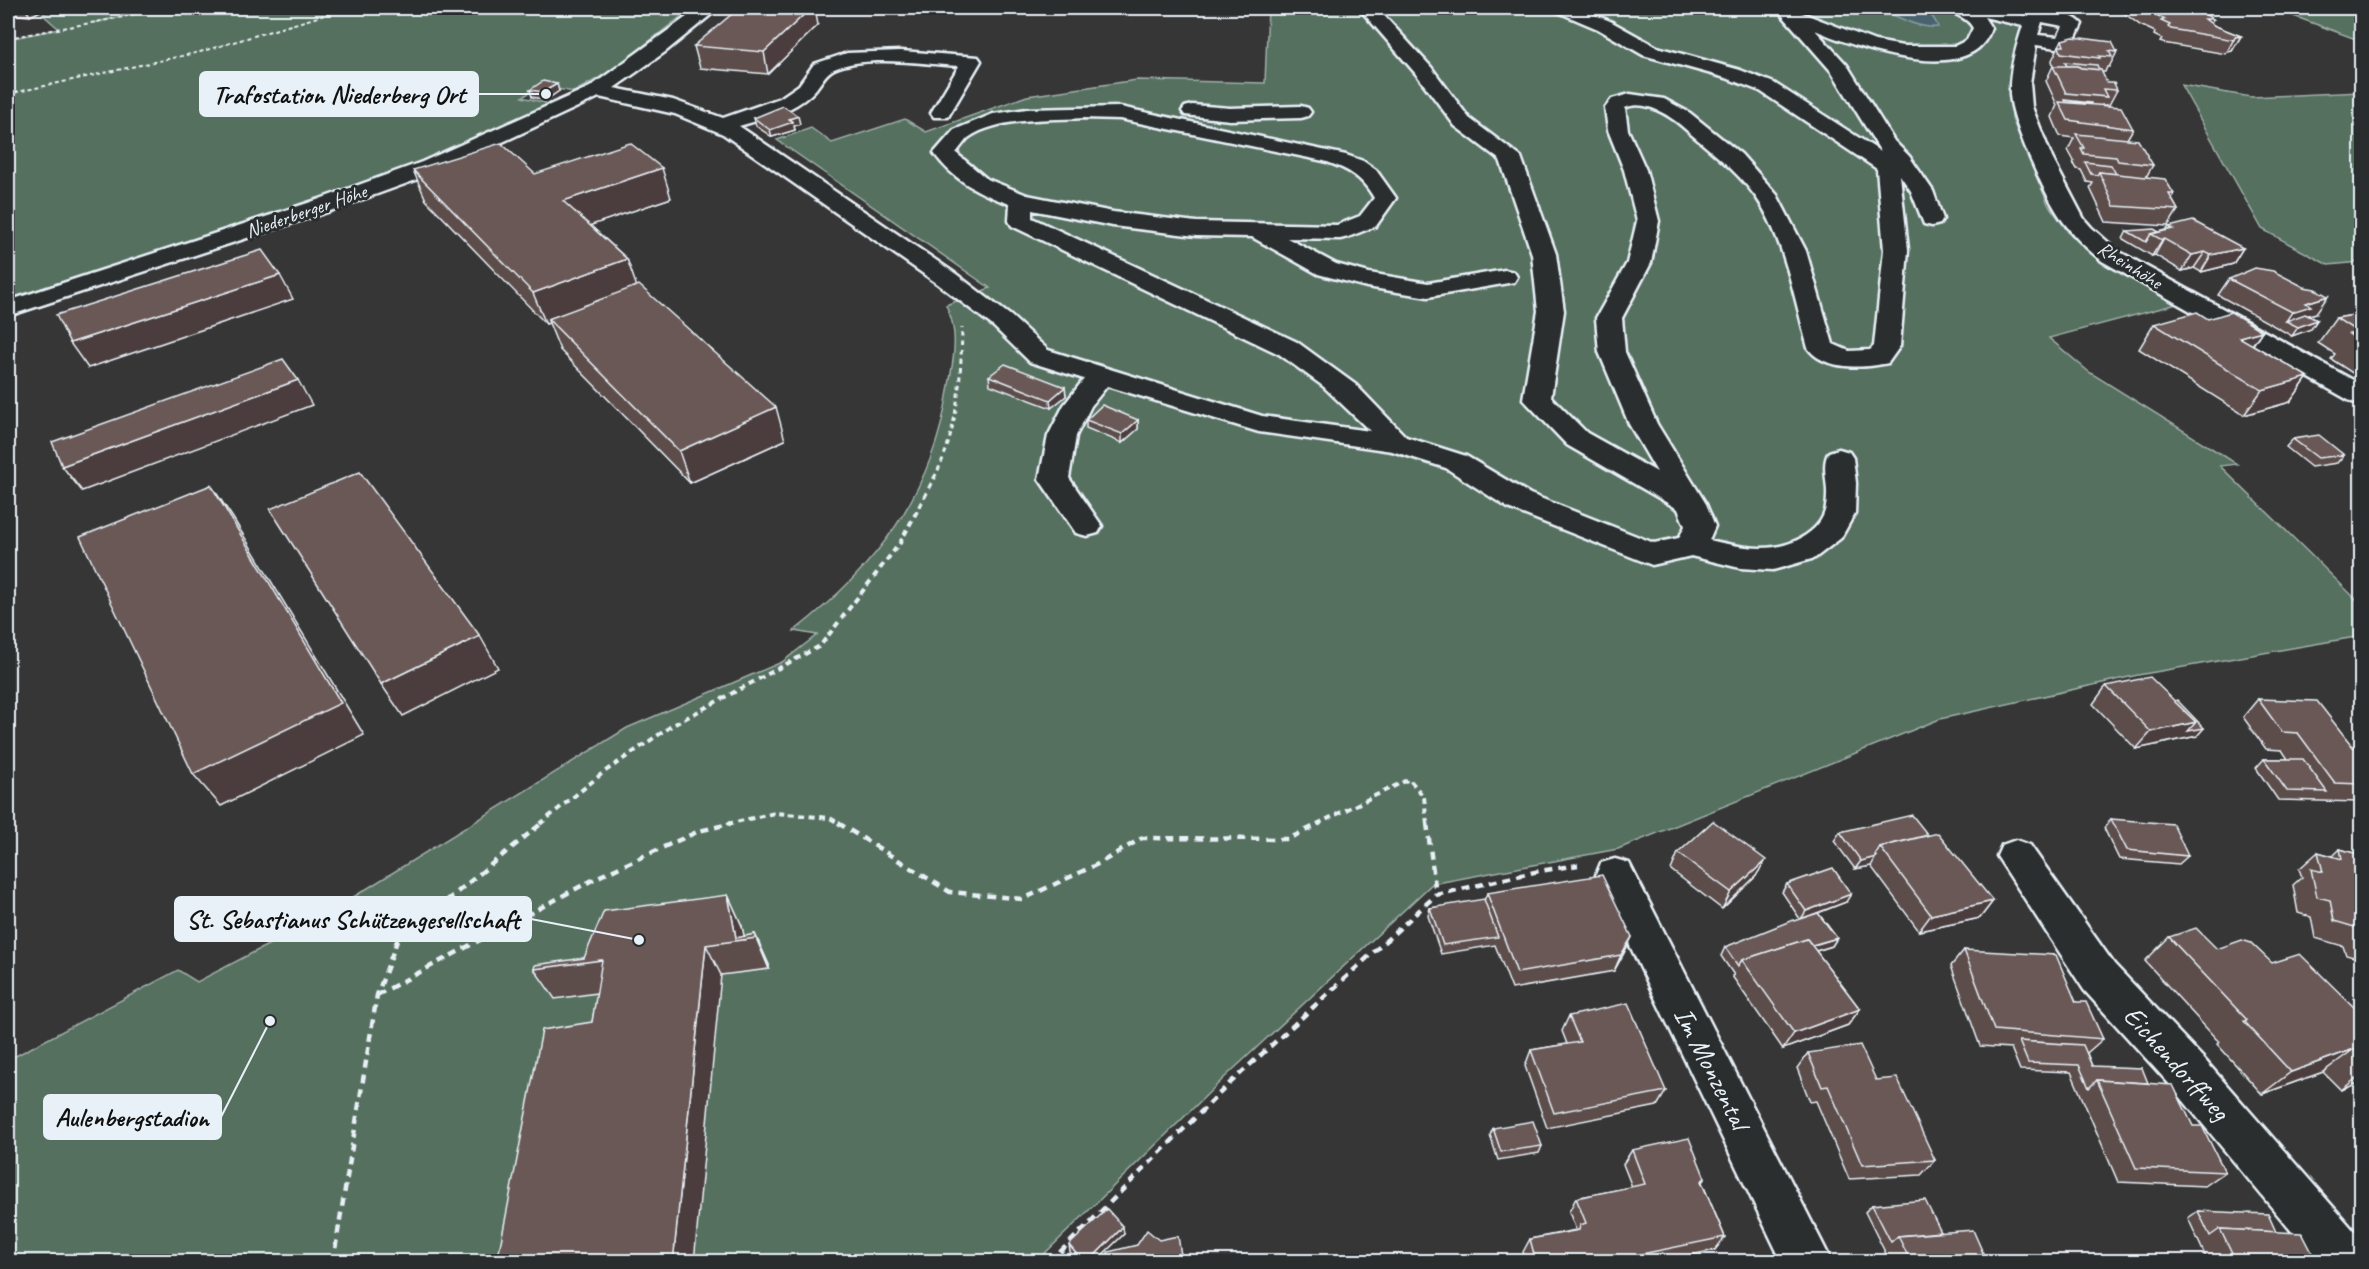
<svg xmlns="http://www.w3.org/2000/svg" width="2369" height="1269" viewBox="0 0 2369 1269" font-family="Caveat,sans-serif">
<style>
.green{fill:#56705f;stroke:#9fb0ac;stroke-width:1.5}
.water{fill:#4a646e;stroke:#899ca5;stroke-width:1.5}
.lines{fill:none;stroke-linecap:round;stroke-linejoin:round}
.minor-casing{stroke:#e8f1f8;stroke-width:5}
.path-far3{stroke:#e8f1f8;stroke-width:2;stroke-dasharray:4 3;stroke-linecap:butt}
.path-far2{stroke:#e8f1f8;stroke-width:3;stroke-dasharray:4.5 4;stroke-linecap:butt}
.path-far1{stroke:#e8f1f8;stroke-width:4;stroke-dasharray:6 4.5;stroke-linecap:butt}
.path{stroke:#e8f1f8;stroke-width:4.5;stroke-dasharray:8 6;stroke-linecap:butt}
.minor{fill:#2a2d2e;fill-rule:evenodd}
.wall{fill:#5c4d4b;stroke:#e8f1f8;stroke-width:1.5}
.shaded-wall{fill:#4b3e3d;stroke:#e8f1f8;stroke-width:1.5}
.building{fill:#6b5957;stroke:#e8f1f8;stroke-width:1.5}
.labels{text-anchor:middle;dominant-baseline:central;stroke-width:6;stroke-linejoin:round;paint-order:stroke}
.far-street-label{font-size:20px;fill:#e8f1f8;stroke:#2a2d2e}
.near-street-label{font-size:28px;fill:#e8f1f8;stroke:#2a2d2e}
.leader{fill:none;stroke:#e8f1f8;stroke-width:2}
.callout-dot{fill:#e8f1f8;stroke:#2a2d2e;stroke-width:2}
.callout{fill:#e8f1f8;stroke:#e8f1f8;stroke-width:2}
.callout-label{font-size:26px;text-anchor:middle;font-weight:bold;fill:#111}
</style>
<rect width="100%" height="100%" fill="#373636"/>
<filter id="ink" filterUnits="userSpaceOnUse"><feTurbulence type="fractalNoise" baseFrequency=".0167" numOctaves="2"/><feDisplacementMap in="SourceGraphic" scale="12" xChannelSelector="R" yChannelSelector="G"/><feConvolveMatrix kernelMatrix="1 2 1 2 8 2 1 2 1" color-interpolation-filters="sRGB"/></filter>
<g filter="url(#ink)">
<!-- green -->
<g class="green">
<path d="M55,8H155L93,23L162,8H692L611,71L574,92L541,86L522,97L550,104C377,189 191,243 8,301V39L59,29L42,14Z"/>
<path d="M1268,8H2024L2028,16L2019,33L2010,75L2012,119L2048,204L2068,232L2095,257L2177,304L2049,338L2089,372L2237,464L2220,466L2361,604V636L2138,675L1940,719L1618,849L1432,884L1224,1078L1037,1261L8,1262V1060L178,970L197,982L321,917L627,728L782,662L817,635L794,631C875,568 932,495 948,391C951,372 957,346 953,327C952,320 949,312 946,305L990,288L777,140L811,128L832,143L905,119L926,132L1027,96L1137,80L1265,83Z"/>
<path d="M2272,8H2361V41Z"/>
<path d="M2181,85L2251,97L2361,92V262L2328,265L2262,229Z"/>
</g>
<!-- water -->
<path class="water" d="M1878,8C1901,7 1929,1 1938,27C1917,29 1897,16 1878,8Z"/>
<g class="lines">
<!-- minor casing -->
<g class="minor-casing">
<g id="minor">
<path d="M699,8H719L665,52L614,88L673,100L723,118L780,98L799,85L814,64L847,53L901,51L978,57L981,61L948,117H934L931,113L959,66C924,64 866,54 834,69C823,74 820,87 810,95C790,113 763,119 739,126L956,274L1011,316L1048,350L1262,416L1370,431L1323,386L1279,354L1012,226L1009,221L1010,204C980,194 953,180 934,153L954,130L993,114L1027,109L1120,107L1346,155L1363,161L1376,170L1396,198L1376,226L1348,237L1340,239L1287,238L1336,264L1369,273L1428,283L1505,270L1514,272L1517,277L1514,282L1428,297L1367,287L1318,274L1252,237L1196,236L1113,226L1032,210V218L1297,342L1356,385L1406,437L1466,456L1530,494L1654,543L1679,538L1685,526L1678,509L1567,445L1523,399L1538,311L1532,254L1500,160L1455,126L1417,75L1359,8H1377L1431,67L1469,118L1521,157L1556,254L1564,311L1551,397L1587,433L1657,472L1629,424L1599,352L1596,318L1627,263L1637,221L1624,170L1608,130L1605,108L1612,99L1630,94L1664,99L1690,113L1741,154L1777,195L1806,251L1833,344L1849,351L1870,350L1874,346L1884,250L1877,169L1760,91L1726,78L1643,55L1598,29L1558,12L1555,8H1578L1610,21L1657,47L1740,70L1774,83L1881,152L1832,72L1776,8H1794L1797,11L1875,41L1903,46H1955L1967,40L1973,28C1966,15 1954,17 1949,8H1990L2026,16L2029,12C2043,9 2073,12 2082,24L2071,47L2064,49L2036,45L2030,83L2032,107L2052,158L2084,219L2091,227L2118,251L2362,385V404L2352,402L2102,261C2089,250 2076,239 2066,225C2047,201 2012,124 2010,94C2009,71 2016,47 2023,26L1984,17L1991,28C1973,90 1854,47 1815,30L1847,65L1894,141L1909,156L1933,191L1943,219L1940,224L1932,226L1924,224L1911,191L1900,175L1908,250L1900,346L1888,363C1865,368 1824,371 1808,348C1795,301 1784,237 1756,197C1737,170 1708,149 1683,127C1669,115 1644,99 1625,108L1628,130L1646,170L1659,221L1651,263L1622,318L1625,352L1657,424L1706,504L1715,526L1709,540C1743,548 1776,555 1806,535C1821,525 1827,513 1827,496C1828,482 1821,464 1829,452L1839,449L1849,452L1853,458L1856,483L1855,513L1841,538L1815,558L1773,570L1740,568L1691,556L1652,565L1508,508L1446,468L1392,451L1259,432L1107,386L1091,406L1076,436L1069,478L1102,526L1098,533L1087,536L1076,533L1039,479L1048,436L1064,405L1084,379L1030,362L993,326L938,284L723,134L675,114L599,97L438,172L333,210L8,316V301L317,200L422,162L590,87ZM2042,22L2063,26L2058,37L2038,35ZM1083,118L1120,119L1324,161C1346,168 1362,176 1374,198L1360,216L1337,225L1196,222L1113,212L1027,195L987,179L956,153C960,148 964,142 968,138C997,117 1049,120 1083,118Z"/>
<path d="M1192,105L1230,108L1301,106L1308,108L1311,112L1308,116L1301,118L1230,120L1185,115L1182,111L1185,107Z"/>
<path d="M2016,840L2030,845L2114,964L2203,1058L2362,1240V1262H2317L2173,1088L2084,990L1997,856L2002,845Z"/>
<path d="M1615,859L1629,863L1832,1262H1782L1596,875L1601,863Z"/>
</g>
</g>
<!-- path-far3 -->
<g class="path-far3">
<path d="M8,38L123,17L159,8"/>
<path d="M8,94L200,52L348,8"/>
</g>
<!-- path-far2 -->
<path class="path-far2" d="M934,478C958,433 961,379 962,328"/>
<!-- path-far1 -->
<g class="path-far1">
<path d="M540,824L604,772L673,725L820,646L900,543L935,477"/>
<path d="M727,824L775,813L830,818L840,824"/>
<path d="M1317,824L1409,779L1424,797L1427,824"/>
</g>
<!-- path -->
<g class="path">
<path d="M838,823L950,892L1023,899L1100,863L1142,838L1288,839L1321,823"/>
<path d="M1427,823L1436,895"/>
<path d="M377,995L598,877L699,831L733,823"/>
<path d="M333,1262L377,995L397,941L542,823"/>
<path d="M1050,1262L1229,1084L1436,895L1539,871L1578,865"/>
</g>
<!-- minor -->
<use href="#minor" class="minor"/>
</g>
<!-- wall -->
<g class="wall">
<path d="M8,8H47L30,16L8,14Z"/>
<path d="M2103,8H2117L2115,11Z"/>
<path d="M2117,8H2183L2213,19L2211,24L2213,25L2241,36L2232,51L2227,52L2226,54L2163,43L2160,42L2162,39L2154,35L2155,32L2140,25Z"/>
<path d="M818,25L768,74L700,68L694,46Z"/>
<path d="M2062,40L2117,52L2109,67H2107L2105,72H2101L2107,83L2117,90L2109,105H2103L2133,129L2127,139L2153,165L2146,177L2174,194L2172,199L2178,210L2168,226L2106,222L2090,188L2093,183L2087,182L2081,170L2076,169L2073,164L2074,161L2068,150L2074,138L2060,136L2052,117L2057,105L2046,81L2053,66L2052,60Z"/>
<path d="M530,90L559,91L546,100L532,97Z"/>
<path d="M754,118L800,124L794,126L795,130L772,137L756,126Z"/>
<path d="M413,170L535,174L671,198L590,225L627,259L636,286L785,440L690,483L560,350L549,323L546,324L426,200Z"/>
<path d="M2169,227L2243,248L2233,264L2201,272L2194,268L2182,271L2155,255L2152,256L2123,239L2127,231L2159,232L2166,230Z"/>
<path d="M2229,279L2316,313L2308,315L2317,320L2311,329L2292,336L2218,295Z"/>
<path d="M2361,314V376H2357L2331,359L2335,354L2318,343L2336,318Z"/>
<path d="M2208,319L2262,331L2253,345L2308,377L2290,402L2244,415L2139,349L2154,324Z"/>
<path d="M989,376L1065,387L1066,396L1051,408L990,385Z"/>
<path d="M1086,420H1138V429L1122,443L1086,428Z"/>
<path d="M2293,439L2344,455L2337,463L2311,467L2286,447Z"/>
<path d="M2106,686L2197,736L2136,749L2093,704Z"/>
<path d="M2258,699L2353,747L2361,748V802L2278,800L2256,768L2264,759H2288L2282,750L2266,749L2243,717Z"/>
<path d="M2111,819L2188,856L2179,864L2119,859L2104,828Z"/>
<path d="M1840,832L1928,835L1993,901L1980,918L1919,931L1871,866L1855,869L1834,841Z"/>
<path d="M2340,849L2361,855V959L2346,955L2343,946L2315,938L2311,917L2298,913L2293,885L2302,877L2299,869L2318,852L2333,856Z"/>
<path d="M1678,853L1756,876L1722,909L1671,870Z"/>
<path d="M1787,884L1846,902L1818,913L1837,938L1832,946L1816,951L1860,1009L1848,1025L1783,1049L1732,976L1734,975L1721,956L1725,947L1800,919L1782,892Z"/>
<path d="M1487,893L1632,937L1624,953L1614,971L1512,989L1495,945L1441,954L1428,916L1430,908L1484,901Z"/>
<path d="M728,895L742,926L744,937L755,934L769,965V969L721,975L592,1022L597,993L555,999L534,969L584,958Z"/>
<path d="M2169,937L2272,963L2361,1014V1082L2341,1090L2323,1072L2262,1094L2217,1044L2219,1042L2145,961Z"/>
<path d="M1964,950L2076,1002L2103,1039L2087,1053L2092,1066L2148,1083L2193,1126L2225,1172L2205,1186L2118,1182L2071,1072L2020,1070L2011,1048L1980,1046L1951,966Z"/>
<path d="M1569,1016L1666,1091L1657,1106L1547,1128L1525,1066L1531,1050L1567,1044L1562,1031Z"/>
<path d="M1808,1053L1876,1080L1935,1160L1921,1175L1849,1179L1816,1101L1810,1102L1797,1068Z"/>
<path d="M1493,1128L1542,1146L1539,1153L1498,1160L1490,1135Z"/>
<path d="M1632,1150L1705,1178L1702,1182L1725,1237L1715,1250L1658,1262H1526L1523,1252L1530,1239L1576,1230L1569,1212L1576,1198L1632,1187L1623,1164Z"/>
<path d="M1872,1205L1941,1232L1987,1262H1890L1865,1212Z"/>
<path d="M2198,1211L2276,1232L2317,1262H2208L2188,1218Z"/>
<path d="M1124,1234L1095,1262H1078L1070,1252L1069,1245Z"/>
</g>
<!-- shaded-wall -->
<g class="shaded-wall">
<path d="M25,8H47L30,16Z"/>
<path d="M811,8H815L818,25L768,74L764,52Z"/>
<path d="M2241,36L2232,51L2227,52L2235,37Z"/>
<path d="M557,84L559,91L546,100L543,92Z"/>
<path d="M798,116L800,124L794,126L795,130L772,137L770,130L789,119Z"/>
<path d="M662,168L671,198L574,231L563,201Z"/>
<path d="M2164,239L2155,255L2152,256L2162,240Z"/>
<path d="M2243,248L2233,264L2201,272L2211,255Z"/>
<path d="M2205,252L2194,268L2182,271L2192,255Z"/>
<path d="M627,259L638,290L548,319L549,323L546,324L533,293Z"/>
<path d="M280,275L293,299L88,368L70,343Z"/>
<path d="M2328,296L2316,313L2302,317L2286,321L2292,312L2306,303Z"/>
<path d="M2317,320L2311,329L2292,336L2298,327Z"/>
<path d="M2262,331L2245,355L2239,337Z"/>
<path d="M2361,371V376H2357Z"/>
<path d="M2308,377L2290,402L2244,415L2262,390Z"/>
<path d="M298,380L312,405L82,491L62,466Z"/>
<path d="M1065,387L1066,396L1051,408L1050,400Z"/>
<path d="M776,407L785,440L690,483L679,451Z"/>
<path d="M1138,420V429L1122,443V434Z"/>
<path d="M211,485L233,518L364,735L221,806L193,774Z"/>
<path d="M480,636L498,668L403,716L381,684Z"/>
<path d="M2196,722L2204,728L2197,736L2136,749L2151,732Z"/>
<path d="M1876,857L1871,866L1855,869L1861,861Z"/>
<path d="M1766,860L1756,876L1722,909L1731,892Z"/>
<path d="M1851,894L1846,902L1801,919L1806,911Z"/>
<path d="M728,895L742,926L745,940L736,938Z"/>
<path d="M1993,901L1980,918L1919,931L1931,915Z"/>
<path d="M755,934L769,965V969L756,938Z"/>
<path d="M1632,937L1624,953L1614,971L1621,955Z"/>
<path d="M1837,938L1832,946L1750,971L1746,966Z"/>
<path d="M706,945L721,975L694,1262H673Z"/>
<path d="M1860,1009L1848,1025L1783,1049L1794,1033Z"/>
<path d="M2354,1049L2323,1072L2262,1094L2291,1072Z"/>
<path d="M2361,1075V1082L2341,1090Z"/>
<path d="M1123,1227L1124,1234L1095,1262H1088Z"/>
</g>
<!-- building -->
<g class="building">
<path d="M739,8H811L764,52L694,46Z"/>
<path d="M2143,8H2183L2205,14L2213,19H2205L2213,25L2241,36L2235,37L2234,40L2171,29L2168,27L2170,25L2161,21L2165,19L2147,11Z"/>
<path d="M2073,37L2112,42L2117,52L2109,51L2112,57L2099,56L2100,58L2061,53L2059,46H2064L2062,40Z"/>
<path d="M2065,62L2097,65L2099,70L2081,68L2077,66H2067Z"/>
<path d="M2053,66H2077L2081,68L2101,70L2107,83H2114L2117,90L2103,89L2107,97L2066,93Z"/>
<path d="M543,81L557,84L543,92L530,90Z"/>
<path d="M2065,100L2091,103V104L2066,102Z"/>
<path d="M2059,102L2121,107L2133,129L2068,120Z"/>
<path d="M783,106L798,116L789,119L793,122L770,130L754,118Z"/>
<path d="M2076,134L2138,140L2153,165L2118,161L2116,157L2084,154L2081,148H2084Z"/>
<path d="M501,143L535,174L630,143L662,168L563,201L627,259L533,293L413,170Z"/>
<path d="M2085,162L2111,165L2116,174L2099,172L2097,175L2091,174Z"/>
<path d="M2099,172L2165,179L2174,194H2169L2178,210L2114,206Z"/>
<path d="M2193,221L2243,248L2211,255L2205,252L2192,255L2164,239L2162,240L2151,234L2173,229L2169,227Z"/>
<path d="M2154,229L2159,232L2151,234L2146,242L2127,231Z"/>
<path d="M262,250L280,275L70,343L56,315Z"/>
<path d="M2255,268L2273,271L2304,287L2315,289L2328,296L2306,303L2311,306L2292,312L2229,279Z"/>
<path d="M639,285L776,407L679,451L548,319Z"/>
<path d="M2197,312L2208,319L2231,312L2262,331L2239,337L2308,377L2262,390L2154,324Z"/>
<path d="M2305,314L2317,320L2298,327L2286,321Z"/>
<path d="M2361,314V342L2349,334L2359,333L2336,318Z"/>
<path d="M283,359L298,380L62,466L52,442Z"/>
<path d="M1005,364L1065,387L1050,400L989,376Z"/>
<path d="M1102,405L1138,420L1122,434L1086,420Z"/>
<path d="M2319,435L2344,455L2318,458L2293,439Z"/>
<path d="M360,472L480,636L381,684L270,509Z"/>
<path d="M211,485L341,703L193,774L80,537Z"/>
<path d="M2150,677L2196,722L2151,732L2106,686Z"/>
<path d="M2258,699L2317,701L2353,747L2361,748V784L2335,783L2298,733L2282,732Z"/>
<path d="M2177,700L2204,728L2188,731L2196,722L2174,701Z"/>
<path d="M2264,759H2303L2327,792L2287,791Z"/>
<path d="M1912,815L1928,835L1880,847L1875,855L1876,857L1861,861L1840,832Z"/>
<path d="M2111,819L2173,824L2188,856L2127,850Z"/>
<path d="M1713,821L1766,860L1731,892L1678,853Z"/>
<path d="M1938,833L1993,901L1931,915L1880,847Z"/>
<path d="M2340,849L2361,855V929L2334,921L2330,900L2317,897L2311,869L2323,872L2318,852L2342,859Z"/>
<path d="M1833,868L1851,894L1806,911L1787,884Z"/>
<path d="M1602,875L1632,937L1621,955L1517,973L1487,893Z"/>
<path d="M728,895L736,938L755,934L756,938L706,945L673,1262H497L542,1030L592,1022L602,960L534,969L535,965L584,958L604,911Z"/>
<path d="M1484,899L1498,937L1443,945L1430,908Z"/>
<path d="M1818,913L1837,938L1812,945L1807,939L1742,960L1738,966L1725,947L1793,920L1794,921Z"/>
<path d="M2196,928L2217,949L2242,940L2251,943L2272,963L2300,954L2361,1014V1057L2354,1049L2291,1072L2244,1021L2247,1020L2169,937Z"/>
<path d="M1807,939L1860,1009L1794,1033L1742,960Z"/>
<path d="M1964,950L2056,955L2076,1002H2086L2103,1039L1994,1030Z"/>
<path d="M1628,1003L1666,1091L1554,1113L1531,1050L1580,1042L1569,1016Z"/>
<path d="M2019,1041L2083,1045L2092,1066L2142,1068L2148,1083L2097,1080L2089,1088L2079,1065L2028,1063Z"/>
<path d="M1860,1045L1876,1080L1897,1078L1935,1160L1862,1165L1828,1086L1822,1087L1808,1053Z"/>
<path d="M2097,1080L2173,1085L2193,1126H2202L2225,1172L2136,1168Z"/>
<path d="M1533,1121L1542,1146L1501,1152L1493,1128Z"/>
<path d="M1689,1138L1705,1178L1701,1181L1725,1237L1603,1262H1536L1530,1239L1579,1230L1580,1225L1586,1223L1576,1198L1645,1184L1632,1150Z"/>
<path d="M1925,1200L1941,1232L1898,1236L1891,1242L1872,1205Z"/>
<path d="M1107,1209L1123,1227L1088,1262H1083L1069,1245Z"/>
<path d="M2198,1211L2268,1214L2276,1232L2220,1229L2210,1236Z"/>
<path d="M2220,1229L2302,1233L2317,1262H2236Z"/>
<path d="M1147,1230L1159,1240L1178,1236L1181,1255L1190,1262H1110L1108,1252L1137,1245Z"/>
<path d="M1973,1230L1987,1262H1911L1898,1236Z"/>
</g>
</g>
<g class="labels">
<!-- far-street labels -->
<g class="far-street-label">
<text transform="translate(306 211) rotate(-19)">Niederberger Höhe</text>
<text transform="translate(2130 265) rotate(32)">Rheinhöhe</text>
</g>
<!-- near-street labels -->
<g class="near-street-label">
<text transform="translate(2177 1063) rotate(48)">Eichendorffweg</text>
<text transform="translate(1712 1068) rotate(63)">Im Monzental</text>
</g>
</g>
<!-- callouts -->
<path class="leader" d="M546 94L478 94M639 940L531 919M270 1021L221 1117"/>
<g class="callout-dot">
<circle cx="546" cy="94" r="6"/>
<circle cx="639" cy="940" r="6"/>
<circle cx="270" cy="1021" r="6"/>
</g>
<g class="callout">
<rect x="200" y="72" width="278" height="44" rx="6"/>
<rect x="175" y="897" width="356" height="44" rx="6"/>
<rect x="44" y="1095" width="177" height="44" rx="6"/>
</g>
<g class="callout-label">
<text x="339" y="103">Trafostation Niederberg Ort</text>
<text x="353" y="928">St. Sebastianus Schützengesellschaft</text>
<text x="132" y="1126">Aulenbergstadion</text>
</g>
<!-- margin -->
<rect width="2369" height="1269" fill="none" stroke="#2a2d2e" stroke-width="30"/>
<rect x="15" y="15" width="2339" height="1239" fill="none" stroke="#e8f1f8" stroke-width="2" filter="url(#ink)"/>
</svg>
